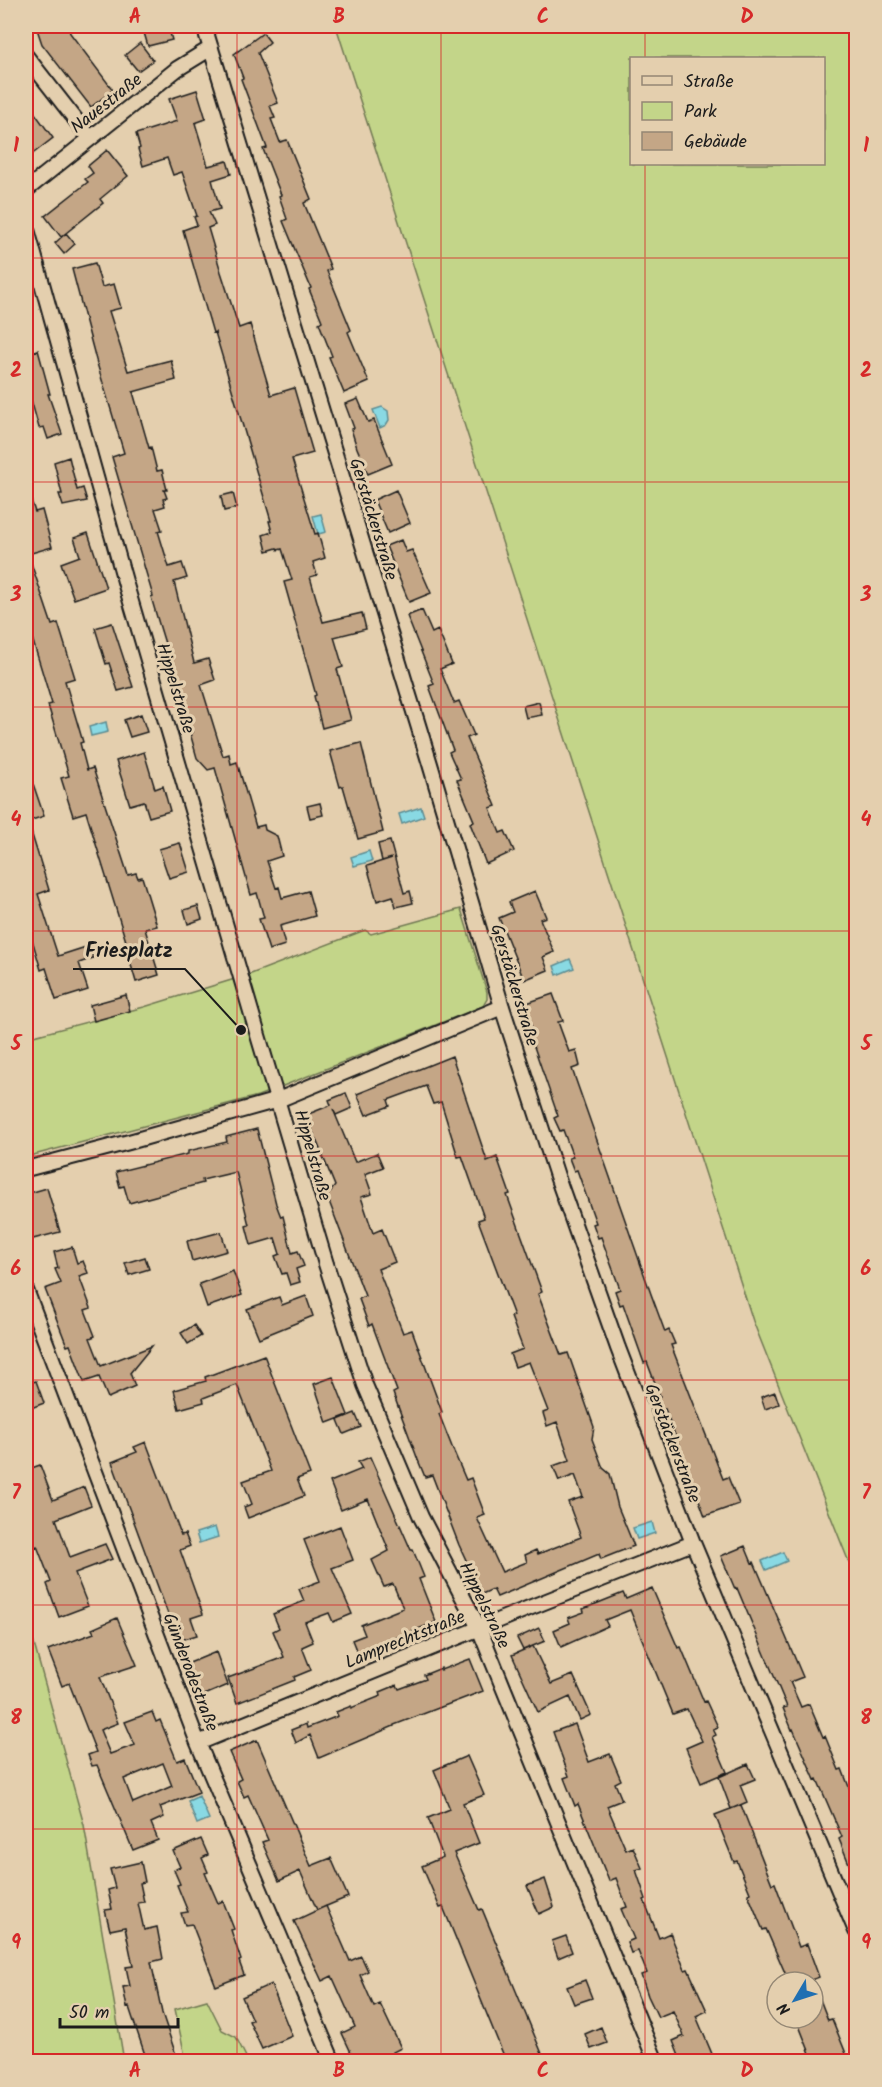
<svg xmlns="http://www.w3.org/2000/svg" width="882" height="2087" font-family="Kalam,sans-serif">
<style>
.green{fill:#c3d589;stroke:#707852;stroke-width:1.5;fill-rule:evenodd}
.water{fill:#89d9e3;stroke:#5d8d93;stroke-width:1.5}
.building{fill:#c4a686;stroke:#1c1c1c;stroke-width:1.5;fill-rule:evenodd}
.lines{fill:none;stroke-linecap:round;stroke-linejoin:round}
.minor-casing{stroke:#1c1c1c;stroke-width:18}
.minor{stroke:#e4cfae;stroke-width:14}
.grid{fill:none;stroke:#d62828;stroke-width:1.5;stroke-opacity:0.55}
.labels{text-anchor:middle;stroke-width:6;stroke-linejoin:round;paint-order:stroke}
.street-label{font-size:18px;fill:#1c1c1c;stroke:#e4cfae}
.leader{fill:none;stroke:#1c1c1c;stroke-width:2}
.callout-dot{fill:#1c1c1c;stroke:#e4cfae;stroke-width:2}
.callout-label{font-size:20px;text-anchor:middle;font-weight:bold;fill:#1c1c1c;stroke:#e4cfae;stroke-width:6;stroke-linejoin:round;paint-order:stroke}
.neatline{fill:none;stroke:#d62828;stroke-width:2}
.grid-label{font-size:20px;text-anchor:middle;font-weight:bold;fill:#d62828}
</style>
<rect width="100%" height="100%" fill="#e4cfae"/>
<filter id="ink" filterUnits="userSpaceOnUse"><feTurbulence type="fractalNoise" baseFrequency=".0167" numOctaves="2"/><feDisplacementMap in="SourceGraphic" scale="12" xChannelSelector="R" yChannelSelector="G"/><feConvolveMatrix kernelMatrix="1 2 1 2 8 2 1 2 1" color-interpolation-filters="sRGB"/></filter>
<g filter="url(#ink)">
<path class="green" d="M 336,26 L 856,26 L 856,1580 L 753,1321 ZM 632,58 L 824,58 L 824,164 L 632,164 Z
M 461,909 L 487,992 L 487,999 L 483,1006 L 258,1096 L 26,1157 L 26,1038 L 144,1007 L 251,974 L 365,930 L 371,934 Z
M 26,1615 L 84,1825 L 124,2061 L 26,2061 Z
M 207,2000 L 222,2030 L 236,2037 L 248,2061 L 186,2061 L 175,2009 Z"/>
<path class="water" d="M 382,407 L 388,411 L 389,420 L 386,425 L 380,428 L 373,410 Z
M 321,514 L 326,532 L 318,534 L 313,516 Z
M 106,722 L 108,732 L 91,736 L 89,727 Z
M 421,807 L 424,816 L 402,824 L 399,814 Z
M 369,851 L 372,861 L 354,866 L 351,857 Z
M 570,959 L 574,968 L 557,975 L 554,966 Z
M 652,1522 L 655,1533 L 637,1539 L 633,1528 Z
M 215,1527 L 218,1537 L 199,1543 L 196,1533 Z
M 783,1552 L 787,1561 L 766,1570 L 762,1561 Z
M 199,1796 L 209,1819 L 197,1824 L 188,1801 Z"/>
<path class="building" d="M 36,26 L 68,26 L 70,33 L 113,90 L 91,107 L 42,44 Z
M 142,26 L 168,26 L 172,40 L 148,46 Z
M 263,33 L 270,42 L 258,53 L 278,103 L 270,106 L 275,118 L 271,119 L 280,142 L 287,140 L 311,199 L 304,203 L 328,261 L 331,269 L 327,271 L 351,330 L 348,332 L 369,382 L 344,393 L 329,357 L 332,356 L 319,323 L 322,321 L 309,289 L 311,288 L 283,221 L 287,219 L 279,196 L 281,195 L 263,149 L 267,148 L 241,79 L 243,78 L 234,54 Z
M 140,43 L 153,60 L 138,71 L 125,55 Z
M 197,90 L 206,119 L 195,123 L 208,166 L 227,161 L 231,174 L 212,180 L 220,209 L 209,212 L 215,225 L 208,228 L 221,272 L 239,328 L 250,324 L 271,395 L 294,388 L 313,453 L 292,459 L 315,534 L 318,533 L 325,558 L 313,562 L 317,575 L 310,577 L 323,622 L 362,613 L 366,629 L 334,637 L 343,667 L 337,669 L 351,720 L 322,728 L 314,696 L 316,695 L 284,582 L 292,580 L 282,549 L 278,550 L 277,548 L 267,551 L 263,535 L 272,532 L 269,521 L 271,521 L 215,332 L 213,333 L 183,230 L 197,225 L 194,217 L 197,216 L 182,172 L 173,175 L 167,158 L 143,166 L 138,149 L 140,148 L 136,134 L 177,121 L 169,99 Z
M 26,101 L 53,138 L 26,159 Z
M 107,150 L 128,176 L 100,199 L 103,203 L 61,237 L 45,216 L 88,182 L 85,179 L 93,173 L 88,166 Z
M 66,233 L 75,244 L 64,254 L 55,243 Z
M 95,263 L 102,287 L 114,284 L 121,308 L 109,311 L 128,371 L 171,360 L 176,380 L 133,392 L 149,448 L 151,447 L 157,471 L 162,470 L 167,490 L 164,490 L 167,498 L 163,499 L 165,506 L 155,509 L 162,530 L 158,531 L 169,567 L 182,563 L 187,578 L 174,582 L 194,663 L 208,659 L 215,680 L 201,685 L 223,756 L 229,754 L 231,764 L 237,762 L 256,827 L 264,825 L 265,830 L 277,836 L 282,856 L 267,861 L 276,888 L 279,887 L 282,898 L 308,891 L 315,916 L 280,926 L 285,945 L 269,950 L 259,919 L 264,918 L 257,893 L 251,895 L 215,768 L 208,770 L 197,758 L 190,733 L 192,732 L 159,624 L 151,597 L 153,596 L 112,457 L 124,453 L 96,360 L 72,269 Z
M 38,350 L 50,394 L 48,394 L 62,434 L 48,439 L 44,427 L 39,428 L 26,382 L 26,374 L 30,373 L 26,354 Z
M 358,399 L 368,422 L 374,420 L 392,464 L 368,474 L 357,448 L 351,429 L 354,428 L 345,404 Z
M 69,457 L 77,490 L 83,488 L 87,501 L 63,506 L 59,494 L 62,494 L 54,462 Z
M 27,488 L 35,512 L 42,510 L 52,547 L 28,554 L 52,625 L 58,623 L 75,678 L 65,681 L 83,742 L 80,743 L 87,770 L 93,768 L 128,875 L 136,873 L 138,878 L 142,877 L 157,926 L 145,929 L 159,975 L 136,982 L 127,951 L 129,951 L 86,812 L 73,816 L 61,778 L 69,776 L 48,705 L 52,704 L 26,618 Z
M 396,490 L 410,523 L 388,533 L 374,500 Z
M 233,493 L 237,508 L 224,511 L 221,496 Z
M 88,533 L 106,588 L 74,599 L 61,563 L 80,556 L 74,538 Z
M 401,540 L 406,552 L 412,550 L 431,593 L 409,602 L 386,546 Z
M 422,610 L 432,633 L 438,630 L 452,664 L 440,669 L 454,703 L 459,701 L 474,735 L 467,738 L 496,806 L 490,808 L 500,833 L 505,831 L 514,851 L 486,864 L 470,823 L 474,821 L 457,780 L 461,779 L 449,752 L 453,750 L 429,686 L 434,684 L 407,616 Z
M 112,623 L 133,687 L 118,691 L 109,663 L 106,664 L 95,628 Z
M 539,702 L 542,715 L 526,718 L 523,706 Z
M 141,714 L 147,732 L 130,737 L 124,720 Z
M 361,743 L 383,832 L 358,839 L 343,786 L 340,787 L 330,751 Z
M 144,752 L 155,789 L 163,786 L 170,811 L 149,817 L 144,801 L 130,805 L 116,761 Z
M 26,769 L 28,769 L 44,816 L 26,822 Z
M 320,803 L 323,815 L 310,818 L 307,806 Z
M 29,825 L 49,890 L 38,894 L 58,956 L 89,946 L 93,958 L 79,963 L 88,990 L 56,1000 L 46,968 L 41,970 L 26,919 L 26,826 Z
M 390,841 L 404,893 L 410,891 L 413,903 L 396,907 L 393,896 L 377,901 L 367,866 L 392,858 L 382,861 L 378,844 Z
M 180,843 L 189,872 L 169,878 L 159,849 Z
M 535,891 L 546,917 L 540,919 L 554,952 L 543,957 L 548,970 L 524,980 L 499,918 L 513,912 L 509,902 Z
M 198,906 L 202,919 L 188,924 L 184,910 Z
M 553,994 L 563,1021 L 558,1022 L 569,1052 L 576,1050 L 580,1066 L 572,1069 L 651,1294 L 665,1332 L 669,1330 L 675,1344 L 671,1345 L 723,1479 L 728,1477 L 739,1504 L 705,1516 L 695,1489 L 692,1490 L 688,1478 L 691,1477 L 665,1409 L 662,1410 L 657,1398 L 660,1396 L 647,1362 L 644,1363 L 623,1304 L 620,1305 L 615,1291 L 620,1289 L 601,1237 L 598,1238 L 593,1224 L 596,1223 L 577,1170 L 574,1171 L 569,1158 L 573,1157 L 563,1130 L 560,1131 L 554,1118 L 558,1116 L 529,1032 L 533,1031 L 524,1004 Z
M 126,995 L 130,1011 L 94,1021 L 90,1005 Z
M 452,1056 L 487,1161 L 497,1157 L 510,1194 L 507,1195 L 542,1292 L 538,1294 L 561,1355 L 568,1353 L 594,1427 L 592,1439 L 603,1468 L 610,1474 L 618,1507 L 634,1546 L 601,1559 L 599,1554 L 497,1597 L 493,1589 L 482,1594 L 459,1545 L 432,1475 L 425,1477 L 418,1460 L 393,1393 L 397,1391 L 391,1375 L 372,1324 L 369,1326 L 359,1299 L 365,1296 L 327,1196 L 335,1186 L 306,1115 L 331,1105 L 329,1100 L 346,1093 L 352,1108 L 336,1115 L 333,1109 L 355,1162 L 377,1153 L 383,1167 L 365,1174 L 372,1194 L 361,1197 L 373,1233 L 382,1229 L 395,1262 L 378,1269 L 403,1333 L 412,1330 L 442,1412 L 439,1414 L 454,1452 L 466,1480 L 471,1478 L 485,1515 L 477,1518 L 502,1572 L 527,1562 L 525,1555 L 536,1550 L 538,1554 L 581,1537 L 568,1502 L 583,1497 L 575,1475 L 559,1481 L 553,1466 L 570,1460 L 557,1422 L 547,1426 L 543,1413 L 548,1411 L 529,1362 L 515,1367 L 510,1354 L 523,1349 L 511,1317 L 514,1316 L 478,1220 L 484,1218 L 462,1156 L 458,1157 L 441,1102 L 433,1104 L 426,1086 L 388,1100 L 390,1106 L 366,1115 L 357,1094 Z
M 257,1129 L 276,1204 L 281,1217 L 283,1216 L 292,1253 L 298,1251 L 304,1266 L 296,1269 L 300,1282 L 290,1285 L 286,1273 L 282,1274 L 275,1256 L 280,1254 L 275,1238 L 251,1245 L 246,1226 L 249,1225 L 236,1172 L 202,1180 L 203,1183 L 129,1203 L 124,1186 L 120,1187 L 116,1172 L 188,1154 L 188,1151 L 227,1142 L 226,1137 Z
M 47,1188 L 60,1232 L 29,1240 L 26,1227 L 26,1194 Z
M 221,1232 L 227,1251 L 192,1261 L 187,1241 Z
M 72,1247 L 77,1263 L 83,1261 L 88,1273 L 79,1276 L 91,1308 L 85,1310 L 95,1336 L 90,1338 L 101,1366 L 152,1346 L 130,1373 L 135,1386 L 108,1398 L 99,1377 L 84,1382 L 70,1345 L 67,1346 L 45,1289 L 61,1283 L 55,1269 L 58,1268 L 54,1252 Z
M 145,1257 L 149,1269 L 129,1275 L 125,1263 Z
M 233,1271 L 242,1295 L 207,1307 L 199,1284 Z
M 306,1296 L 313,1316 L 259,1338 L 247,1309 L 279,1297 L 282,1305 Z
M 194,1325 L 201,1336 L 188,1344 L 181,1333 Z
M 264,1355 L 310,1474 L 297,1479 L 304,1496 L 248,1518 L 244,1507 L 252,1504 L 243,1481 L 271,1471 L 237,1385 L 203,1398 L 204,1402 L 179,1409 L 174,1390 L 206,1381 L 205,1377 Z
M 333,1377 L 348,1415 L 327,1423 L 314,1384 Z
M 36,1381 L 44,1403 L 26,1410 L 26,1384 Z
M 775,1392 L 779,1404 L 765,1409 L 761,1397 Z
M 355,1413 L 361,1427 L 344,1434 L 338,1420 Z
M 146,1442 L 181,1535 L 185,1534 L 190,1546 L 180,1550 L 203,1614 L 191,1618 L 197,1635 L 180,1640 L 175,1624 L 172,1625 L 112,1462 L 137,1452 L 134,1447 Z
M 370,1457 L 411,1550 L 413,1550 L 424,1577 L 419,1579 L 436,1622 L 370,1648 L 371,1652 L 359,1657 L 352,1640 L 365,1635 L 361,1625 L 403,1608 L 393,1584 L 384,1587 L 372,1560 L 389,1551 L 368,1499 L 341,1510 L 330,1482 L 362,1469 L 358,1462 Z
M 40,1465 L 53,1500 L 84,1487 L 91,1505 L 56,1519 L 70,1557 L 105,1544 L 112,1559 L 75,1573 L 88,1606 L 59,1617 L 47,1584 L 51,1582 L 37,1546 L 26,1551 L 26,1470 Z
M 340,1526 L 353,1560 L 332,1568 L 352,1614 L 333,1622 L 329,1613 L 305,1622 L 313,1642 L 302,1647 L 311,1670 L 294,1677 L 295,1680 L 237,1703 L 228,1678 L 284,1657 L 273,1631 L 279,1628 L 273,1614 L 304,1601 L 299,1589 L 320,1581 L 304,1540 Z
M 745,1546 L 752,1563 L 754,1562 L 803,1677 L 790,1682 L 801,1707 L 809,1704 L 823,1737 L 825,1736 L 839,1770 L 842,1769 L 856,1805 L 856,1881 L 839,1839 L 842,1837 L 817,1779 L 815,1780 L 793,1729 L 792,1730 L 783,1708 L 787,1707 L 737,1588 L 735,1589 L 721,1556 Z
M 652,1588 L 678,1648 L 681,1647 L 704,1702 L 706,1701 L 718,1727 L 713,1729 L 716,1735 L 712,1737 L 727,1772 L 701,1783 L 686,1748 L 702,1741 L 687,1709 L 673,1714 L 630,1610 L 605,1620 L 608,1626 L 561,1647 L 554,1630 L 570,1623 L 568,1618 L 584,1612 L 583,1609 L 623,1593 L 626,1599 Z
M 117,1618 L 137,1665 L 100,1677 L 118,1723 L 100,1730 L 110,1754 L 135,1745 L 125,1722 L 152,1712 L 156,1722 L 160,1720 L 177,1761 L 185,1758 L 199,1792 L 160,1807 L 164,1817 L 151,1823 L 158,1840 L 133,1850 L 97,1765 L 92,1766 L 88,1755 L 96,1752 L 69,1683 L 62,1686 L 48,1650 L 94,1633 L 92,1629 ZM 163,1763 L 172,1786 L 133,1803 L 124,1779 Z
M 539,1628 L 545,1641 L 523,1650 L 517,1638 Z
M 533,1646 L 551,1684 L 573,1675 L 591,1715 L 580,1720 L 570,1697 L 538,1712 L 512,1655 Z
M 216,1652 L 228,1685 L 200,1697 L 187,1664 Z
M 470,1659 L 483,1691 L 394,1725 L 394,1726 L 319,1758 L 310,1735 L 296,1743 L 291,1730 L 306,1724 L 307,1728 L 338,1716 L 336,1712 L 351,1706 L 351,1708 L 381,1696 L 380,1692 L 397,1685 L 399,1689 L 426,1679 L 424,1675 L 441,1668 L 441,1670 Z
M 575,1724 L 589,1762 L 610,1754 L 621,1780 L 615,1783 L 622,1800 L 607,1806 L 626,1850 L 633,1847 L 642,1868 L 636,1870 L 646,1899 L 644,1900 L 659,1938 L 670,1933 L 685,1970 L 688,1969 L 707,2011 L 696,2016 L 715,2061 L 681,2061 L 673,2041 L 684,2036 L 673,2011 L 658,2017 L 648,1996 L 641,1975 L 647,1973 L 638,1951 L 631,1953 L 627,1942 L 634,1939 L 621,1909 L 627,1907 L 616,1878 L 609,1881 L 578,1804 L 575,1806 L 564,1778 L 569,1776 L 553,1732 Z
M 257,1740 L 311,1866 L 331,1858 L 348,1897 L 317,1910 L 300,1871 L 279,1881 L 262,1842 L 268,1840 L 248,1795 L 244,1797 L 237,1781 L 241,1779 L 229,1752 Z
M 467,1756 L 484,1795 L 463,1803 L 479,1843 L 454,1853 L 479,1910 L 482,1909 L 545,2061 L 506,2061 L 443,1907 L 440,1908 L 422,1866 L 443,1857 L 428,1818 L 450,1809 L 434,1770 Z
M 748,1764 L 755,1779 L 740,1785 L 747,1802 L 731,1809 L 719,1777 Z
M 741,1805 L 772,1884 L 775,1883 L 799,1947 L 807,1944 L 819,1977 L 806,1982 L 789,1982 L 766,1929 L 763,1930 L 748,1894 L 750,1893 L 737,1861 L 734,1862 L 715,1815 Z
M 201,1839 L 208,1855 L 202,1858 L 208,1872 L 205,1873 L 218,1903 L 223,1901 L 234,1929 L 231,1930 L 241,1960 L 239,1961 L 244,1975 L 216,1986 L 192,1924 L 185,1925 L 181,1913 L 188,1912 L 177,1885 L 180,1884 L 174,1870 L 180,1867 L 173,1851 Z
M 141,1862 L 145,1882 L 140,1883 L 144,1902 L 138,1903 L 144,1930 L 157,1927 L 163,1959 L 151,1962 L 162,2013 L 177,2058 L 165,2061 L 147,2061 L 129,2007 L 127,2008 L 123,1987 L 130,1986 L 126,1967 L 133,1966 L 125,1927 L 110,1930 L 105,1910 L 112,1909 L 108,1890 L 115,1888 L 110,1869 Z
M 545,1879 L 554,1907 L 539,1914 L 527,1886 Z
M 326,1906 L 350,1961 L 361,1956 L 368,1971 L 360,1975 L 374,2007 L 380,2004 L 401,2048 L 393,2052 L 397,2061 L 355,2061 L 342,2033 L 355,2027 L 332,1976 L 322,1981 L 294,1921 Z
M 566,1936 L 572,1952 L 558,1958 L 552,1941 Z
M 585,1980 L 592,1998 L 574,2004 L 567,1987 Z
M 271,1984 L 292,2036 L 262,2049 L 249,2021 L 252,2020 L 242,1997 Z
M 814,1984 L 828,2020 L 832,2019 L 849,2061 L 813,2061 L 796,2018 L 813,2018 Z
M 601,2027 L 607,2043 L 591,2049 L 585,2034 Z"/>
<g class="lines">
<g class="minor-casing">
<path id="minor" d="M 204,26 L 430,764 L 502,1007 L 558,1179 L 618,1348 L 693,1543 L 856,1931
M 26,56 L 90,138
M 26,190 L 177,69 L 211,48
M 26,226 L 126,585 L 257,1032 L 326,1264 L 365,1385 L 421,1517 L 479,1628 L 656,2062
M 26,1169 L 129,1142 L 278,1100 L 502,1007
M 26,1290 L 198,1743 L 333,2062
M 198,1743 L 529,1608 L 693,1543"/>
</g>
<use href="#minor" class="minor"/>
</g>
</g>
<path class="grid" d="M 237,26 L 237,2062M 441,26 L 441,2062M 645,26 L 645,58M 645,164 L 645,2062M 26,258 L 856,258M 26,482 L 856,482M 26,707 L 856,707M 26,931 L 856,931M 26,1156 L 856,1156M 26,1380 L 856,1380M 26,1605 L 856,1605M 26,1829 L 856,1829"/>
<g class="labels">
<g class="street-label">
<text transform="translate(106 103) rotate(-38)" y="6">Nauestraße</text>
<text transform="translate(374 519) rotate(73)" y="6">Gerstäckerstraße</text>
<text transform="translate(176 688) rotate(73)" y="6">Hippelstraße</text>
<text transform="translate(515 985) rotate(73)" y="6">Gerstäckerstraße</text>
<text transform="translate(313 1155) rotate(74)" y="6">Hippelstraße</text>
<text transform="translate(673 1443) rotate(69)" y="6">Gerstäckerstraße</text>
<text transform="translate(485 1605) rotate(64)" y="6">Hippelstraße</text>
<text transform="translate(405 1639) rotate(-22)" y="6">Lamprechtstraße</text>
<text transform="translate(191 1672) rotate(69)" y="6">Günderodestraße</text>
</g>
</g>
<path class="leader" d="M241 1030L185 969H73"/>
<circle class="callout-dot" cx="241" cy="1030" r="6"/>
<g class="callout-label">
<text x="129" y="957">Friesplatz</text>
</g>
<rect width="882" height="2087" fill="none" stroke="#e4cfae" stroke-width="66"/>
<rect x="630" y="57" width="195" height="108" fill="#e4cfae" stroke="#948774" stroke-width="1.5"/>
<rect x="642" y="76" width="30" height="9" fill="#e4cfae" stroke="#948774" stroke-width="1.5"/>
<text x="684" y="87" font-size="18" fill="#1c1c1c">Straße</text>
<rect x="642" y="102" width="30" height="18" fill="#c3d589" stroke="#948774" stroke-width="1.5"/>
<text x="684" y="117" font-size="18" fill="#1c1c1c">Park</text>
<rect x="642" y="132" width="30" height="18" fill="#c4a686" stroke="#948774" stroke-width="1.5"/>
<text x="684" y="147" font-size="18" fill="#1c1c1c">Gebäude</text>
<g transform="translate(795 2000) rotate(231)"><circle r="28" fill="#e4cfae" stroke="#948774" stroke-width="1.5"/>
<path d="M0-4.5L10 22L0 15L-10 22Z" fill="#1f6fb2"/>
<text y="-9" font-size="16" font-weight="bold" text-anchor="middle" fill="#1c1c1c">N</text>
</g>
<path d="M60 2018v9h118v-9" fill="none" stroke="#1c1c1c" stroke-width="3"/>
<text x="69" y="2018" font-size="18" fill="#1c1c1c" stroke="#e4cfae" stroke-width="4.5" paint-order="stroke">50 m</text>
<rect x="33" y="33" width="816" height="2021" class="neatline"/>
<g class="grid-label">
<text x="135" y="23">A</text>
<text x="339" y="23">B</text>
<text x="543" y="23">C</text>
<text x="747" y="23">D</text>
<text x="16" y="152">1</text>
<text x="866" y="152">1</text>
<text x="16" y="377">2</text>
<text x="866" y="377">2</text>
<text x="16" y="601">3</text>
<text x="866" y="601">3</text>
<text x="16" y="826">4</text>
<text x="866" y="826">4</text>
<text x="16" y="1050">5</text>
<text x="866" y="1050">5</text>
<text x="16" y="1275">6</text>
<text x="866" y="1275">6</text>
<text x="16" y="1499">7</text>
<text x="866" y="1499">7</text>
<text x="16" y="1724">8</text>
<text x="866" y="1724">8</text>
<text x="16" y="1949">9</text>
<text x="866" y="1949">9</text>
<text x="135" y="2077">A</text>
<text x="339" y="2077">B</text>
<text x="543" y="2077">C</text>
<text x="747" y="2077">D</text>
</g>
</svg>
